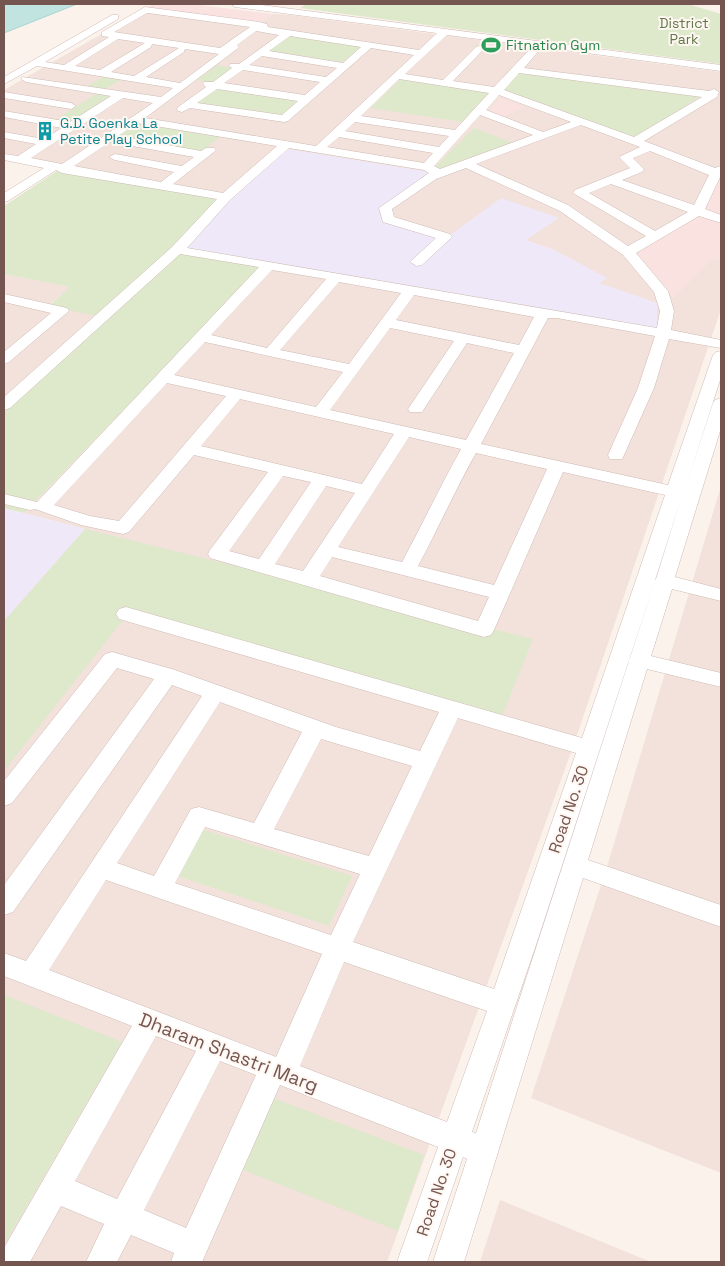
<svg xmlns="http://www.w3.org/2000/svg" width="725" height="1266" font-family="'Space Grotesk',sans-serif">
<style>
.residential{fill:#f2e2db}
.commercial{fill:#fae2e1}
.education{fill:#eee8f8}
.green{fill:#dee8cb}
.water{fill:#c1e4e0;stroke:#a9d5d1}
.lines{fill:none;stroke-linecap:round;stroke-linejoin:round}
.minor-casing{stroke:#cfbab4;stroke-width:1}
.minor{fill:#fff;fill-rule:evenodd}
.labels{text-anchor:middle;stroke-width:4;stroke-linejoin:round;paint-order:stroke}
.far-park-label{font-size:14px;fill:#637949;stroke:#fef7f2}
.far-leisure-label{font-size:14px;fill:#27864d;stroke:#fef7f2;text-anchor:start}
.far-culture-label{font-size:14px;fill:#0d838f;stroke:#fef7f2;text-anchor:start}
.street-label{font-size:16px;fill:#755550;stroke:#fef7f2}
.near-street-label{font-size:19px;fill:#755550;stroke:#fef7f2}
</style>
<rect width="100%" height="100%" fill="#fbf2ec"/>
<path class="residential" d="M 147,8 L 260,23 L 273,14 L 291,15 L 721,72 L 721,168 L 718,169 L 713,258 L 721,260 L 721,309 L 575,741 L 387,1262 L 4,1262 L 4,621 L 85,529 L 24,513 L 267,262 L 598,283 L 606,278 L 554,250 L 525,240 L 558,217 L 446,238 L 380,215 L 402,192 L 429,172 L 226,201 L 4,156 L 4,90 Z
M 4,274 L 71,287 L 49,305 L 102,317 L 4,407 Z
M 721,486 L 721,1173 L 531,1098 L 606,870 Z
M 500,1200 L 651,1262 L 480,1262 Z"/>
<path class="commercial" d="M 153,4 L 192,4 L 273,14 L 260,23 L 147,8 Z
M 500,97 L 524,107 L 503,117 L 490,110 Z
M 721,168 L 721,260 L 713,258 L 673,298 L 635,254 L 697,209 L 718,169 Z"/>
<path class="education" d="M 288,149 L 430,172 L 402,192 L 381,215 L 446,238 L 501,198 L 559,218 L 526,240 L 554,250 L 607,278 L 599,283 L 657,303 L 657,331 L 177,246 Z
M 4,508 L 85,529 L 4,621 Z"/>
<path class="green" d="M 306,4 L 688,4 L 721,14 L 721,64 L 300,8 Z
M 288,36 L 362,46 L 343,62 L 267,51 Z
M 217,65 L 233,68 L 213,83 L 197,80 Z
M 519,72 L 703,95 L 634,138 L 502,91 Z
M 105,76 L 123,79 L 103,90 L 84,88 Z
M 401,79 L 490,92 L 463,122 L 370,108 Z
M 218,87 L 299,100 L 280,116 L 196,103 Z
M 97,93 L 113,95 L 72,123 L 55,120 Z
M 138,123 L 220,137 L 202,151 L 118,137 Z
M 474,128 L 513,143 L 430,172 Z
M 63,167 L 226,201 L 177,246 L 267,262 L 24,513 L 4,508 L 4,407 L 101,317 L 49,306 L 70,287 L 4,274 L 4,206 Z
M 85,529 L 533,639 L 500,721 L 123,620 L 4,771 L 4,621 Z
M 201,829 L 352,876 L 329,926 L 174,875 Z
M 4,995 L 122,1042 L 4,1245 Z
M 273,1098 L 424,1155 L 398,1231 L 241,1169 Z"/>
<path class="water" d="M 4,4 L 77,4 L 4,33 Z"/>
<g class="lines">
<g class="minor-casing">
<path id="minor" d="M 231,4 L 254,4 L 721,65 L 721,71 L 542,47 L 524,68 L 709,91 L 714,89 L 719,92 L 717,97 L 644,141 L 715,168 L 721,166 L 721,175 L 705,209 L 721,215 L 721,223 L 699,216 L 636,253 L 668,291 L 674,311 L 671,330 L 721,340 L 721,348 L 669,339 L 654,388 L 624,455 L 622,459 L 610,459 L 608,455 L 638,388 L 655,336 L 557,318 L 548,318 L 481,444 L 668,485 L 713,355 L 716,352 L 721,351 L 721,377 L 685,489 L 713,403 L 715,400 L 721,398 L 721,428 L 675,577 L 721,589 L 721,601 L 672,589 L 651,656 L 721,673 L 721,687 L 647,669 L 588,860 L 721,905 L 721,927 L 583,878 L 464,1262 L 433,1262 L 467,1159 L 463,1157 L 427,1262 L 397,1262 L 438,1147 L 280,1085 L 202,1262 L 171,1262 L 174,1253 L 131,1235 L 117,1262 L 86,1262 L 104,1224 L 61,1206 L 30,1262 L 4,1262 L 4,1248 L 132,1026 L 4,976 L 4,953 L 26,961 L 202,696 L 172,685 L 13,912 L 4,915 L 4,885 L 154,679 L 117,668 L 12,803 L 4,806 L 4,781 L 105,654 L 112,652 L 175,670 L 336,727 L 420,751 L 439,712 L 119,619 L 116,614 L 119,609 L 126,607 L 582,738 L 665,495 L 563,472 L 494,630 L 491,635 L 484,637 L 210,558 L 208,554 L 210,550 L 268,472 L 194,455 L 129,532 L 123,534 L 81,525 L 35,509 L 30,510 L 4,504 L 4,494 L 37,502 L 259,267 L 180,254 L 10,408 L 4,410 L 4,397 L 172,247 L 217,199 L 62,173 L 56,170 L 8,201 L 4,202 L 4,193 L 44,168 L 4,160 L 4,154 L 18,156 L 36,144 L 4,138 L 4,132 L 44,139 L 62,128 L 4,117 L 4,111 L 70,122 L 111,96 L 26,82 L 21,79 L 22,77 L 161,97 L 173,88 L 37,66 L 4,84 L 4,77 L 112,15 L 118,15 L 118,19 L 45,62 L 64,65 L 109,37 L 102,36 L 102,32 L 145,7 L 259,22 L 267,24 L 268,27 L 419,50 L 437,33 L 235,7 ZM 147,13 L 148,13 L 250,27 L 220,48 L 114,32 ZM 256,31 L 279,35 L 239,64 L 230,64 L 229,66 L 232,68 L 213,82 L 204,82 L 203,84 L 206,87 L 178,107 L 177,109 L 178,111 L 182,112 L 190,108 L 284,122 L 288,121 L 371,48 L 414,55 L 316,146 L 145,118 L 237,49 L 239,47 L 237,45 ZM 447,35 L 533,46 L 494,87 L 453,81 L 482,51 L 484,49 L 479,46 L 476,47 L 443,80 L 405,74 ZM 290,36 L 361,47 L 343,63 L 269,51 ZM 118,39 L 145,43 L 100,70 L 75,66 ZM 152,44 L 179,48 L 134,76 L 111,72 L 151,47 ZM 185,49 L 219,54 L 180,83 L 146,77 L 184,52 ZM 262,56 L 337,68 L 326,77 L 249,65 ZM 243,70 L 320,82 L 305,95 L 224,83 ZM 519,73 L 702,97 L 634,137 L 504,90 ZM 399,79 L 489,93 L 455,130 L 361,116 ZM 217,89 L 298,101 L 282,115 L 197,103 ZM 499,95 L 571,122 L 543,132 L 486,110 ZM 123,98 L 153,103 L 62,164 L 31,158 ZM 480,115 L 533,135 L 440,169 L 434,166 ZM 355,122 L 449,136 L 439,147 L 345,131 ZM 137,123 L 277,146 L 223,193 L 173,184 L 214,152 L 216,150 L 214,148 L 206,148 L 201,151 L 118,136 ZM 581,125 L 640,147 L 619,157 L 630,168 L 575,190 L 573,193 L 646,236 L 628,246 L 568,205 L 476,164 ZM 339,137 L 433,153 L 424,163 L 327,147 ZM 110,142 L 194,157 L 182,166 L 115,154 L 109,157 L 115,160 L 174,172 L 161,182 L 74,166 ZM 289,148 L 424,170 L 429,173 L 379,208 L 383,222 L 436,238 L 410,262 L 417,266 L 422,265 L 452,237 L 450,234 L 394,217 L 392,209 L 436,179 L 466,168 L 560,211 L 623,255 L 654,292 L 660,311 L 657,328 L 187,248 L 230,200 ZM 650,151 L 709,175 L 694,205 L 622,180 L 642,172 L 644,169 L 633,158 ZM 611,184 L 688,212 L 655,231 L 589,193 ZM 272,270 L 326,279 L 267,348 L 211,335 ZM 339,282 L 401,293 L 349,364 L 280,350 ZM 414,295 L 534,317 L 519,345 L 396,320 ZM 390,328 L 454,341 L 408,409 L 410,412 L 422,412 L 467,343 L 514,353 L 466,440 L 330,410 ZM 205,342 L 343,372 L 316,407 L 174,375 ZM 167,383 L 226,396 L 119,521 L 90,516 L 54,505 ZM 240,399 L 394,434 L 362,484 L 201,446 ZM 409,437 L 461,449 C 440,487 422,525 402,562 L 338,547 ZM 476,453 L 547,469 L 494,585 L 418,566 C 438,529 455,490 476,453 ZM 283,476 L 311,482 L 259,559 L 229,551 ZM 326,486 L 355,493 L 303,571 L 275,564 ZM 681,499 L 656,579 L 655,580 ZM 332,557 L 489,597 L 478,621 L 320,576 ZM 655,581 L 630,658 L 629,660 ZM 629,660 L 629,661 L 476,1133 L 472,1132 L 537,942 ZM 220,702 L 302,732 L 254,823 L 199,807 L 191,809 L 154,876 L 117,863 ZM 458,718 L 576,753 L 494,989 L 353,942 ZM 321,739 L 412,766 L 369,856 L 274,829 ZM 205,827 L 360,874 L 331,935 L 175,883 ZM 106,880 L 322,954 L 276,1057 L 49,970 ZM 344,962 L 487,1011 L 447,1122 L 300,1066 ZM 156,1036 L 196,1051 L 117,1199 L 75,1181 ZM 220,1061 L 256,1075 L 186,1228 L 144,1210 Z
M 4,92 L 71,103 L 76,106 L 71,109 L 4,98 Z
M 4,294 L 67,308 L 69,311 L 9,362 L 4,364 L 4,352 L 51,313 L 4,302 Z"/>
</g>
<use href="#minor" class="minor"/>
</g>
<defs>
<g id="stadium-bare" transform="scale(1.5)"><path d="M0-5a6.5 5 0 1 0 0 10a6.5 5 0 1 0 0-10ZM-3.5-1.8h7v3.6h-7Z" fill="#2e9e5b" stroke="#fef7f2" stroke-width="2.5" paint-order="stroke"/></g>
<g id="building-bare" transform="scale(1.5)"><path d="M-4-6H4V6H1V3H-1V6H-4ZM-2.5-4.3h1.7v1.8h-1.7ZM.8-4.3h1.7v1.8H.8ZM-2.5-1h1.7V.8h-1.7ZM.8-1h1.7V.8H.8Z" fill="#0f9aa8" stroke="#fef7f2" stroke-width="2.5" paint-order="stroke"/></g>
</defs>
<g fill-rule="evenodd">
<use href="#stadium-bare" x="491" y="45"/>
<use href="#building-bare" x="45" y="131"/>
</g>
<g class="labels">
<g class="far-park-label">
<text x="684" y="28">District<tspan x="684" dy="16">Park</tspan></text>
</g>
<g class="far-leisure-label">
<text x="506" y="50">Fitnation Gym</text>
</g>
<g class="far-culture-label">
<text x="60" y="128">G.D. Goenka La<tspan x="60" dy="16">Petite Play School</tspan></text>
</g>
<g class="street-label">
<text transform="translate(568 809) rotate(-71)" y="6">Road No. 30</text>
<text transform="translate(436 1192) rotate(-71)" y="6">Road No. 30</text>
</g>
<g class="near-street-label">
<text transform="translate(229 1052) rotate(21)" y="7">Dharam Shastri Marg</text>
</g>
</g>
<rect width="725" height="1266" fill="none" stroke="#755550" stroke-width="10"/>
</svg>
